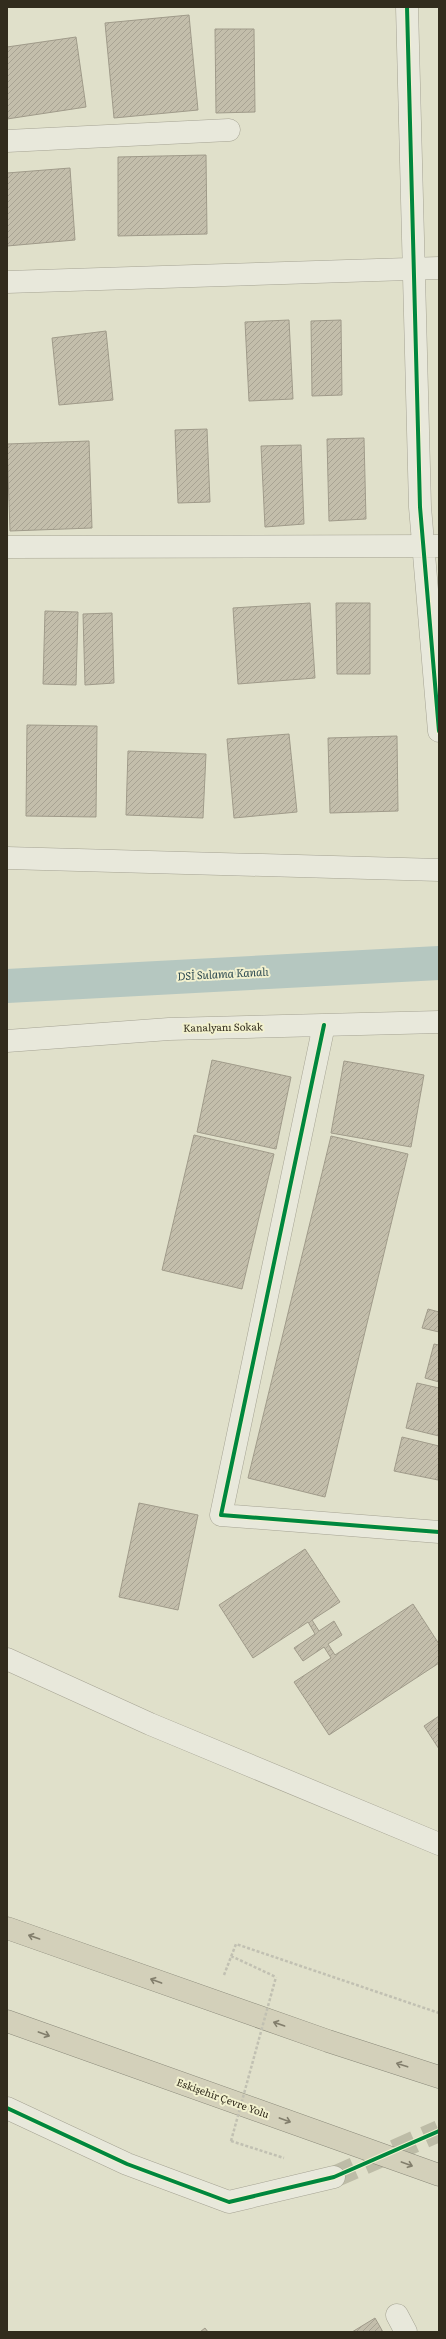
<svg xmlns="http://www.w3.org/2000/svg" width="446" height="2339" font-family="Literata,serif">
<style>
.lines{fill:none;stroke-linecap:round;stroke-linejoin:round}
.canal{stroke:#b5c7c0;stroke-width:34}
.building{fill:url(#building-hatch);stroke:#a09b8a}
.minor-tunnel{stroke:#bdbca7;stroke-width:22;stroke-dasharray:22 11;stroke-linecap:butt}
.minor-casing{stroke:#a5a393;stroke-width:23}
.highway-casing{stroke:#8a897a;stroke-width:23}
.path{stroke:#c1c0b2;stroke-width:2.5;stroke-dasharray:3 2;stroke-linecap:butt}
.minor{stroke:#e8e8db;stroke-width:22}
.highway{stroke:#d3d0ba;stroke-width:22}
.path-bridge{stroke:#c1c0b2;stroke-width:2.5;stroke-dasharray:3 2;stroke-linecap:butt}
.cycleway-casing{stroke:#f2f1cf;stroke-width:6}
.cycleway{stroke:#00873e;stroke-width:4}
.oneway{stroke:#827e6c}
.labels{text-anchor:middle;stroke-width:4;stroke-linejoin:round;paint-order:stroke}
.street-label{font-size:10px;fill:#322c1d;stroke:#f2f1cf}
.water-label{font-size:11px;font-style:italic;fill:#2d4a51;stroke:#f2f1cf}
</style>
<defs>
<pattern id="building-hatch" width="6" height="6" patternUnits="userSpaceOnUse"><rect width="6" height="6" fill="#c3beab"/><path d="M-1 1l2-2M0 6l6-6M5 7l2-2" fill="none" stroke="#a8a393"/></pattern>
</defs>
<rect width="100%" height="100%" fill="#e0e0ca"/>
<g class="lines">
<path class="canal" d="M 7,986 L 439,963"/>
</g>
<path class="building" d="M 189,15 L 198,110 L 114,118 L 105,23 Z
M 215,29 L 254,29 L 255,112 L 216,113 Z
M 76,37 L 86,107 L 7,119 L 7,47 Z
M 206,155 L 207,234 L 118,236 L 118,157 Z
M 70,168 L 75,240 L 7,246 L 7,173 Z
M 289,320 L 293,399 L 249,401 L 245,322 Z
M 341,320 L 342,395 L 312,396 L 311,321 Z
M 106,331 L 113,400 L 59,405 L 52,338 Z
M 207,429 L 210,502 L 178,503 L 175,430 Z
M 364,438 L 366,519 L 329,521 L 327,439 Z
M 89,441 L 92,528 L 10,531 L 7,444 Z
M 301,445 L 304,524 L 265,527 L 261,446 Z
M 310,603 L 315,678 L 238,684 L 233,608 Z
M 336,603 L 370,603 L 370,674 L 337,674 Z
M 45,611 L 78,612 L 76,685 L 43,684 Z
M 112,613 L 114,683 L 85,685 L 83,614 Z
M 27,725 L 97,726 L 96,817 L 26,816 Z
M 289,734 L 297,812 L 234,818 L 227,739 Z
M 397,736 L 398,811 L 330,813 L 328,738 Z
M 128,751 L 206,754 L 203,818 L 126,815 Z
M 212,1060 L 291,1077 L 276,1149 L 197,1132 Z
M 344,1061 L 424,1075 L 411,1147 L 331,1133 Z
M 194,1135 L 274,1154 L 242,1289 L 162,1270 Z
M 331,1136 L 408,1154 L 325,1497 L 248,1478 Z
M 428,1309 L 439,1312 L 439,1332 L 422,1328 Z
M 434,1344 L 439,1345 L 439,1382 L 425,1378 Z
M 417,1383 L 439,1388 L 439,1436 L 406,1428 Z
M 402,1437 L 439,1446 L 438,1480 L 394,1471 Z
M 139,1503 L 198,1515 L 178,1610 L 119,1597 Z
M 305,1549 L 340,1602 L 312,1620 L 319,1631 L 334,1621 L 342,1635 L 328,1644 L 335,1655 L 413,1604 L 439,1644 L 439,1663 L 329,1735 L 294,1682 L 331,1658 L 324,1647 L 303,1661 L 294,1648 L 315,1634 L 308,1622 L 253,1658 L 219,1605 Z
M 439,1716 L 439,1749 L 424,1726 Z
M 375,2318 L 383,2332 L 352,2332 Z
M 205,2328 L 208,2332 L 200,2332 Z"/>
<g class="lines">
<path class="minor-tunnel" d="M 334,2177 L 439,2131"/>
<g class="minor-casing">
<path id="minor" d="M 407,7 L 420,507 L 439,731
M 7,141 L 229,130
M 7,282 L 439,268
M 7,547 L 439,546
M 7,858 L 439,870
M 324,1025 L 221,1515 L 439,1532
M 7,1041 L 169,1029 L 439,1022
M 7,1659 L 150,1724 L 439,1844
M 7,2108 L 127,2164 L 229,2202 L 334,2177
M 397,2315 L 406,2332"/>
</g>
<g class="highway-casing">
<path id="highway" d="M 7,1928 L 328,2041 L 439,2077
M 7,2021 L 439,2175"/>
</g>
<path class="path" d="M 231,1956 L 276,1977
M 224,1975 L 236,1944 L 439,2013
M 231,2141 L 284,2158"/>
<use href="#minor" class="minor"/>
<use href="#highway" class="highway"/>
<path class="path-bridge" d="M 231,2141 L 276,1977"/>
<g class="cycleway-casing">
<path id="cycleway" d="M 407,7 L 420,507 L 439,731
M 324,1025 L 221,1515 L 439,1532
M 7,2108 L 127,2164 L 229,2202 L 334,2177 L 439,2131"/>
</g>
<use href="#cycleway" class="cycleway"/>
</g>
<defs><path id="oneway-shaft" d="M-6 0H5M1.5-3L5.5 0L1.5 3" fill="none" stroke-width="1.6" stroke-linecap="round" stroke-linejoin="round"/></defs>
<g class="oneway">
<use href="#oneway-shaft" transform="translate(34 1937) rotate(-161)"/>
<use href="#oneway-shaft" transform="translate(156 1981) rotate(-160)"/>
<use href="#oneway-shaft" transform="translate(279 2024) rotate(-161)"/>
<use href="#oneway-shaft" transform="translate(44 2034) rotate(20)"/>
<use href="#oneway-shaft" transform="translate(402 2065) rotate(-162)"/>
<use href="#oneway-shaft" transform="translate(285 2120) rotate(20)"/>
<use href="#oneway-shaft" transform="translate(407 2164) rotate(20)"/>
</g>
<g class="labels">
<g class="street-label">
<text transform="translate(223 1027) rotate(-1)" y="4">Kanalyanı Sokak</text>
<text transform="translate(223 2098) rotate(20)" y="4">Eskişehir Çevre Yolu</text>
</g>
<g class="water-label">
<text transform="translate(223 974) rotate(-3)" y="4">DSİ Sulama Kanalı</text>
</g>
</g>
<rect width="446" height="2339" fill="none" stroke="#322c1d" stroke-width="16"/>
</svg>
